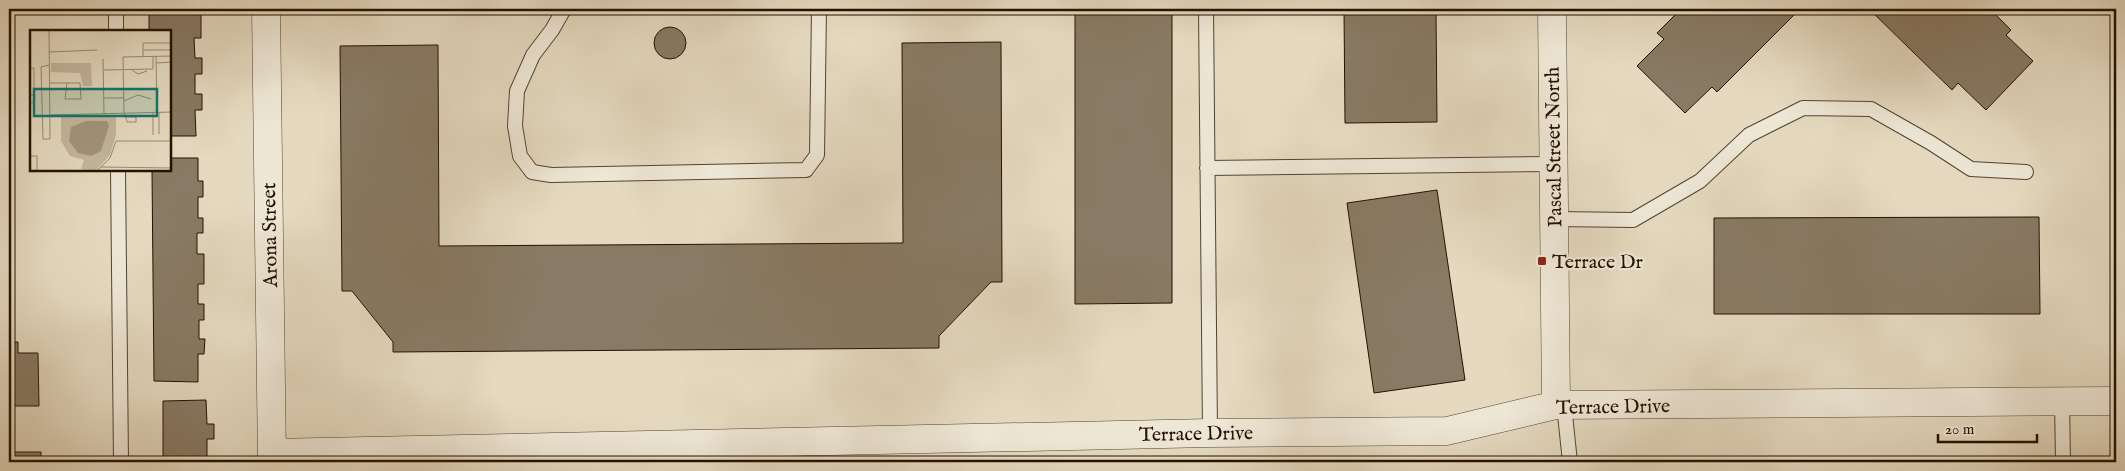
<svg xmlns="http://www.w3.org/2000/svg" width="2125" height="471" font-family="'IM FELL English',serif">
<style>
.green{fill:url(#green-dots);stroke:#746450}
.building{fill:#887a64;stroke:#241100}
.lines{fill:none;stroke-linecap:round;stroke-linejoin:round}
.service-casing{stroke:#544330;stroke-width:16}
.minor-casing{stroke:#544330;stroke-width:29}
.service{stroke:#eee7d6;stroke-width:14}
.minor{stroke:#eee7d6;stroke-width:28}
.poi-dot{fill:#8f2418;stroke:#eee7d6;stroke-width:2}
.labels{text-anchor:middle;stroke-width:4.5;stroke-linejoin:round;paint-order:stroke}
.street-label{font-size:20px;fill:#241100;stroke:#eee7d6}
.poi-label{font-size:20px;fill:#241100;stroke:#eee7d6;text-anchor:start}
.inset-road{fill:none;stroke:#988a73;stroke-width:1}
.view{fill:#0f766e;fill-opacity:0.15;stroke:#0f766e;stroke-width:2.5}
.inset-edge{fill:none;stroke:#241100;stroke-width:2.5}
</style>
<defs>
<pattern id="green-dots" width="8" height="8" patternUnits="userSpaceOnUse" patternTransform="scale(1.25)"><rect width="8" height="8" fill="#c4b89f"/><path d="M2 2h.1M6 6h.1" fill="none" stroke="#a89d87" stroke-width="1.8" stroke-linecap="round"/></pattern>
</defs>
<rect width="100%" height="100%" fill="#e5dac0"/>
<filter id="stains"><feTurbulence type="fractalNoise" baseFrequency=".004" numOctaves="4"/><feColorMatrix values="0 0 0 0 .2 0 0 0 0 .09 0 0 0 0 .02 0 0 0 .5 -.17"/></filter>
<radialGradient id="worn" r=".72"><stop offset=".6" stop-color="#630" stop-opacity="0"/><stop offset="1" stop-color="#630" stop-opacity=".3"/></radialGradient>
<path class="green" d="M 1417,457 L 1417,462 L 539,462 L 654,460 Z"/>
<path class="building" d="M 149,9 L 201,9 L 201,38 L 194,38 L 195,58 L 202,58 L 202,74 L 195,74 L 195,94 L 202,94 L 202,110 L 195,110 L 196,136 L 170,136 L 170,31 L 149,31 Z
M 1075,9 L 1172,9 L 1172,303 L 1075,304 Z
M 1344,9 L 1436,9 L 1437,122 L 1345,123 Z
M 1681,9 L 1800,9 L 1717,92 L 1712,87 L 1685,113 L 1637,66 L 1664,39 L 1657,33 Z
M 1869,9 L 1990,9 L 2011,30 L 2006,35 L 2033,61 L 1986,110 L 1958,83 L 1952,90 Z
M654 43a16 16 0 1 1 32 0a16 16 0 1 1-32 0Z
M 1001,42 L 1002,282 L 991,282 L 939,336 L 939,348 L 393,352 L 393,342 L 352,291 L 342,291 L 340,46 L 438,45 L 439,246 L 903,243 L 902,43 Z
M 170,158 L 198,158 L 198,181 L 203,181 L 203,197 L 198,197 L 198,218 L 203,218 L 203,233 L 197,233 L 197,254 L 204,254 L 204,284 L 198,284 L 198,304 L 204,304 L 204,320 L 199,320 L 199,339 L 205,339 L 204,354 L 198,354 L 198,382 L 154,381 L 152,170 L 170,170 Z
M 1437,190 L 1465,380 L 1374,393 L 1347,203 Z
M 2039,217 L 2040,314 L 1714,314 L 1714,218 Z
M 9,342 L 18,342 L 18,353 L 38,353 L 39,406 L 9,406 Z
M 206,400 L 207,424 L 214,424 L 214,439 L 207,439 L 207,460 L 214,460 L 214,462 L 163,462 L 163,401 Z
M 9,452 L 41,452 L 41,462 L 9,462 Z"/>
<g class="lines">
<g class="service-casing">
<path id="service" d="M 116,9 L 116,31
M 564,9 L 552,30 L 533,55 L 517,91 L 515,126 L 520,156 L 532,172 L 551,175 L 806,170 L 817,155 L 819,9
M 1206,9 L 1210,433
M 1207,168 L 1554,164
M 118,170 L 121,462
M 1554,219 L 1633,220 L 1700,181 L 1749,135 L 1803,108 L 1871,109 L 1931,143 L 1971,169 L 2026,172
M 2062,401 L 2063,462
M 1564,405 L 1570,462"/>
</g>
<g class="minor-casing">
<path id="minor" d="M 266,9 L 272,462
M 1552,9 L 1556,405
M 272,453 L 1210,433 L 1447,431 L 1556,405 L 2116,401"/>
</g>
<use href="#service" class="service"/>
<use href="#minor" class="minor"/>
</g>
<rect class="poi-dot" x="1537" y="256" width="10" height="10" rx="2.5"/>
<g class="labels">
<g class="street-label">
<text transform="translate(1553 147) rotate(-91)" y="7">Pascal Street North</text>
<text transform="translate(269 235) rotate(-91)" y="7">Arona Street</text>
<text transform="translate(1613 406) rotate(-1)" y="7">Terrace Drive</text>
<text transform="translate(1196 433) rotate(-1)" y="7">Terrace Drive</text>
</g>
<g class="poi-label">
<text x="1552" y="268">Terrace Dr</text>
</g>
</g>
<g transform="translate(30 30)">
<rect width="141" height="141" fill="#e5dac0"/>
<path d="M 21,33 L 61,33 L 62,56 L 53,56 L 50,43 L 21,42 ZM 86,85 L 86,105 L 80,125 L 66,141 L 51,139 L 54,130 L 40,126 L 31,111 L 31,86 Z" fill="#c4b89f"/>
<path d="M 56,91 L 77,91 L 79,96 L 71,121 L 61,126 L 48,123 L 39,111 L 41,97 Z" fill="#a3967f"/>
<path class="inset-road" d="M 19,0 L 20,109 L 13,109 L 11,37 L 19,35M 113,20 L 142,20M 19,22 L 67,20M 126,26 L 127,82M 113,27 L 113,13 L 142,13M 73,29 L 74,84M 126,33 L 142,32M 0,38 L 4,38 L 4,65M 74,40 L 123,39 L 123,27M 102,40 L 108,44 L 117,41M 20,53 L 50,53 L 51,69 L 35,69 L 37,53M 0,65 L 4,65 L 4,72 L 0,73M 74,68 L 94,68M 94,71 L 108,65 L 121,69M 94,82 L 93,27 L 142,26M 94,82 L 97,92 L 106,92 L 106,87 L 97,87M 123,82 L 123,105M 129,82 L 129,104M 20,85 L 142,82M 0,126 L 7,126 L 7,141M 71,137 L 142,138M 67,141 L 80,128 L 86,111 L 142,111"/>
<path class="view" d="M 4,59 L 127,59 L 127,86 L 4,86 Z"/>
<rect width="141" height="141" class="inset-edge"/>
</g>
<rect width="2125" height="471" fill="none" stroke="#e5dac0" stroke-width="30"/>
<rect x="10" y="10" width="2105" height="451" fill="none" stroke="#241100" stroke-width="2.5"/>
<rect x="15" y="15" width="2095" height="441" fill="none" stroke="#241100"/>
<path d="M1938 434v8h99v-8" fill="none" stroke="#241100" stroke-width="2.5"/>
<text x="1945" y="434" font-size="15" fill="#241100" stroke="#eee7d6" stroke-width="4" paint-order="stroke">20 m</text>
<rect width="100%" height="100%" filter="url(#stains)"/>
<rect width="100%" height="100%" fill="url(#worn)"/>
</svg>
